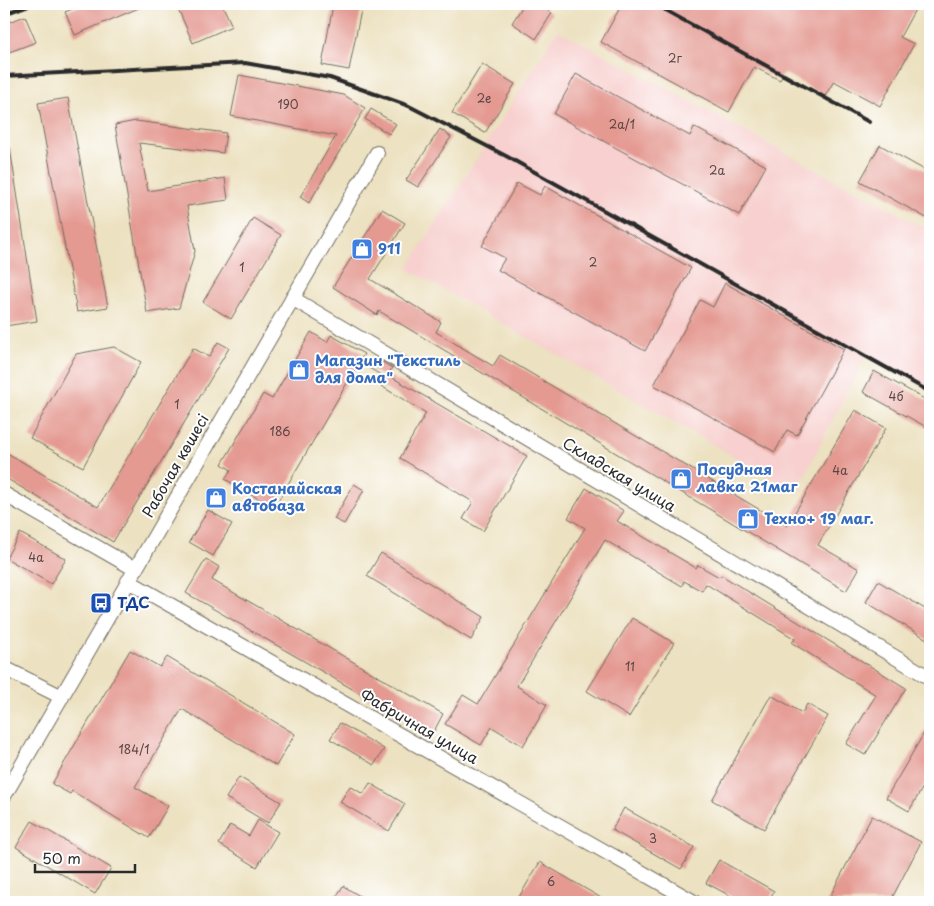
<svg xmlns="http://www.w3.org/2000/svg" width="934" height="906" font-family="'Playpen Sans',sans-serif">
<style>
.built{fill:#f7d0cf}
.building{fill:#e49991}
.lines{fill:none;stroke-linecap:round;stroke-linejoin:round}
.street-casing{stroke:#6f6b5f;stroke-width:16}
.street{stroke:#fff;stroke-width:14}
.rail{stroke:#2b2b2b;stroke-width:4}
.labels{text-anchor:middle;stroke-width:4;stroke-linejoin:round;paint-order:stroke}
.number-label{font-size:12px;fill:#594644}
.shop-label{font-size:15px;font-weight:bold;fill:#366cbe;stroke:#fff;text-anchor:start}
.street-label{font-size:15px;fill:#2b2b2b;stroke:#fff}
.transit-label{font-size:15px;font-weight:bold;fill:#164399;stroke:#fff;text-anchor:start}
</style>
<rect width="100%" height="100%" fill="#fff"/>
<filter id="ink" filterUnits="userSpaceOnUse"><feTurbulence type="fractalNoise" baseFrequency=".02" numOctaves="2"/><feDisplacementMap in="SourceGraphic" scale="10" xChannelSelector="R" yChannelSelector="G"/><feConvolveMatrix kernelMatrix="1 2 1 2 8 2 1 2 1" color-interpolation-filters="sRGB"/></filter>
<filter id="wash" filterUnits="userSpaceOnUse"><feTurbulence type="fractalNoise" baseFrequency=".0096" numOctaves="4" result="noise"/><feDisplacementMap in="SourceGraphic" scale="20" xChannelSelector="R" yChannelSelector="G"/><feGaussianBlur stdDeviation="1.12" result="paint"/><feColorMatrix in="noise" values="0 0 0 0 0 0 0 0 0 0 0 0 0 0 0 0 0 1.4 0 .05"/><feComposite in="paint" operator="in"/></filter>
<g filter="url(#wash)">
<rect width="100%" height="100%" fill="#ece1c0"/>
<path class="built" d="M 558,30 L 930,231 L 930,390 L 866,354 L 796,492 L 407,269 Z"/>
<g id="blocks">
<path class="building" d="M 84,4 L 148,4 L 75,35 L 65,12 Z
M 176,4 L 222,4 L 232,26 L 193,43 Z
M 524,4 L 537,4 L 552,13 L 536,39 L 512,23 Z
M 622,4 L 918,4 L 900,37 L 914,44 L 880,106 L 834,81 L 825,96 L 784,73 L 780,80 L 754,67 L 729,112 L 601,42 Z
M 333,5 L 361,10 L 349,70 L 322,65 Z
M 25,16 L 36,42 L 4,54 L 4,24 Z
M 482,64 L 515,84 L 485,133 L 452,113 Z
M 576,74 L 690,136 L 694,127 L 766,166 L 739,215 L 554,114 Z
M 239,75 L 344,95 L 365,108 L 309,203 L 300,197 L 336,136 L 231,116 Z
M 68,98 L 108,307 L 77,312 L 38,103 Z
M 371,109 L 396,124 L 389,134 L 365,119 Z
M 136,121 L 226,133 L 223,153 L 139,143 L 148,191 L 225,178 L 228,200 L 187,206 L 195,251 L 179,308 L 147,313 L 115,125 Z
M 440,129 L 451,137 L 418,187 L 406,180 Z
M 880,145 L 930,173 L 930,220 L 860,181 Z
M 4,148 L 10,148 L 37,321 L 5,326 Z
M 517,183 L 540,195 L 545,186 L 691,268 L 645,351 L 498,270 L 505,258 L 482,246 Z
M 382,209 L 405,223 L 370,279 L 441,322 L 436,332 L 493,366 L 500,355 L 787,526 L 855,410 L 886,428 L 818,545 L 859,569 L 846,591 L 379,311 L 377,315 L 333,287 Z
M 253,218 L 281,235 L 231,319 L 203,302 Z
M 725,283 L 844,349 L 797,435 L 787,430 L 775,452 L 654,385 L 700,300 L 713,307 Z
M 311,332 L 327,342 L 331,335 L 364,354 L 274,508 L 225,479 L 231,470 L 222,464 L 263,394 L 272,399 Z
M 218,342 L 229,348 L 113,542 L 4,477 L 4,451 L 98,507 L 193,348 L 209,357 Z
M 114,347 L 141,362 L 83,467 L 30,438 L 76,354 Z
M 376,358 L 392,368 L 386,378 L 369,368 Z
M 874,371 L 930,402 L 930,429 L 863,392 Z
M 388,375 L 527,456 L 483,531 L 463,519 L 473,502 L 400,458 L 426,413 L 381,386 Z
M 354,484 L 364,490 L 344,524 L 334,519 Z
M 586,488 L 624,511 L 617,521 L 696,568 L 698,565 L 719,577 L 721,575 L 906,688 L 865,755 L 846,744 L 876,695 L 792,643 L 795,639 L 706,584 L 702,591 L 684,581 L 682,586 L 605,540 L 517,686 L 547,705 L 523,746 L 492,727 L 481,745 L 445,724 L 463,695 L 478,704 L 585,528 L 568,518 Z
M 208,510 L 232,524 L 213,556 L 189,542 Z
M 20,533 L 66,559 L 51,584 L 6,558 Z
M 381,553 L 484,617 L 471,640 L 367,576 Z
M 206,559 L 219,567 L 212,580 L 443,714 L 432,735 L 186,593 Z
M 878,581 L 930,612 L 930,641 L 866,602 Z
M 632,618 L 674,643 L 629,717 L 587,691 Z
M 130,650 L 160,667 L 167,657 L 295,734 L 276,766 L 182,709 L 135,787 L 168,806 L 149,838 L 72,791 L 70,794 L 52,784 Z
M 771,695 L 802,713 L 807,704 L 828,716 L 764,829 L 712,800 Z
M 340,723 L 384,749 L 374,765 L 330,739 Z
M 930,723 L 930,775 L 909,811 L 886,798 Z
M 239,777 L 281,802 L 268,823 L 226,798 Z
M 370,783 L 405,804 L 389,831 L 340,802 L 350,786 L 363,794 Z
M 624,808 L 694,847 L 681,869 L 612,830 Z
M 872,816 L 921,842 L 890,902 L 827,902 Z
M 258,820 L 278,832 L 257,867 L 219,844 L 230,825 L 249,836 Z
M 32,821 L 111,868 L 95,894 L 16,847 Z
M 719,860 L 774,891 L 768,902 L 742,902 L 706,883 Z
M 540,862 L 608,902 L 516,902 Z
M 343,886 L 370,902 L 333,902 Z"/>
</g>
</g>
<g filter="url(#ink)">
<use href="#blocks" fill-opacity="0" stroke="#6f6b5f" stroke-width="1"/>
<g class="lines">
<g class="street-casing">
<path id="street" d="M 292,298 L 930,678
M 4,494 L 135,569
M 128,581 L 694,902
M 4,668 L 62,697
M 4,796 L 377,153"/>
</g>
<use href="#street" class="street"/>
<path class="rail" d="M 654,4 L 869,122
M 4,14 L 31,4
M 4,76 L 245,63 L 330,78 L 409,106 L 506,156 L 930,392"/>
</g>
</g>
<defs>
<g id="shop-square" transform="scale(1.125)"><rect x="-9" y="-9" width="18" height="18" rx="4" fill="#3f7fe0" stroke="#fff"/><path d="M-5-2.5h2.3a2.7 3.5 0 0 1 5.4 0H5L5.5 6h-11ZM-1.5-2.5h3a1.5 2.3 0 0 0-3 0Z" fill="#fff"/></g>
<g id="bus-square" transform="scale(1.125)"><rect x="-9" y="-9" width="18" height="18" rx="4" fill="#1a4fb4" stroke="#fff"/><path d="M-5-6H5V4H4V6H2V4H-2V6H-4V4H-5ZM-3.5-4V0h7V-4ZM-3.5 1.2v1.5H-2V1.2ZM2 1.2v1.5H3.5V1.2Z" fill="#fff"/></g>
</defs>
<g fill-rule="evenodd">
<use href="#shop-square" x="362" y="249"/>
<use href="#shop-square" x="299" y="370"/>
<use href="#shop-square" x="681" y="479"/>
<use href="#shop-square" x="216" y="498"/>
<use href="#shop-square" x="748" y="519"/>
<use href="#bus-square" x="101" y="603"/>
</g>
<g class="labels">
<g class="number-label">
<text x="675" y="63">2г</text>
<text x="484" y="103">2е</text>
<text x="288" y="109">190</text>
<text x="622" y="129">2а/1</text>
<text x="717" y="175">2а</text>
<text x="593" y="267">2</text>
<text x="242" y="272">1</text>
<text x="896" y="401">4б</text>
<text x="177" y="409">1</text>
<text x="280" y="436">186</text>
<text x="840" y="475">4а</text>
<text x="36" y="562">4а</text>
<text x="630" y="671">11</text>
<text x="134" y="754">184/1</text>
<text x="653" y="843">3</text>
<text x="551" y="886">6</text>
</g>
<g class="shop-label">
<text x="378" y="254">911</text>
<text x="315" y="366">Магазин "Текстиль<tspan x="315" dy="17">для дома"</tspan></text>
<text x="697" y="475">Посудная<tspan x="697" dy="17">лавка 21маг</tspan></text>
<text x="232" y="494">Костанайская<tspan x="232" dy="17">автобаза</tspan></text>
<text x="764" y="524">Техно+ 19 маг.</text>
</g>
<g class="street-label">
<text transform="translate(176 466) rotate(-60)" y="5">Рабочая көшесі</text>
<text transform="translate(619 475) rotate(31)" y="5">Складская улица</text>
<text transform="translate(419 727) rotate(30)" y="5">Фабричная улица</text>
</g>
<g class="transit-label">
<text x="117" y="608">ТДС</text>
</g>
</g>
<rect width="934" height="906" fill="none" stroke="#fff" stroke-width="20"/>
<path d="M35 864v8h100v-8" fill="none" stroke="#2b2b2b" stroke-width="2.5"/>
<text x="42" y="864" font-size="15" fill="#2b2b2b" stroke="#ffffff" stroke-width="4" paint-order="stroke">50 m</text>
</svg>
